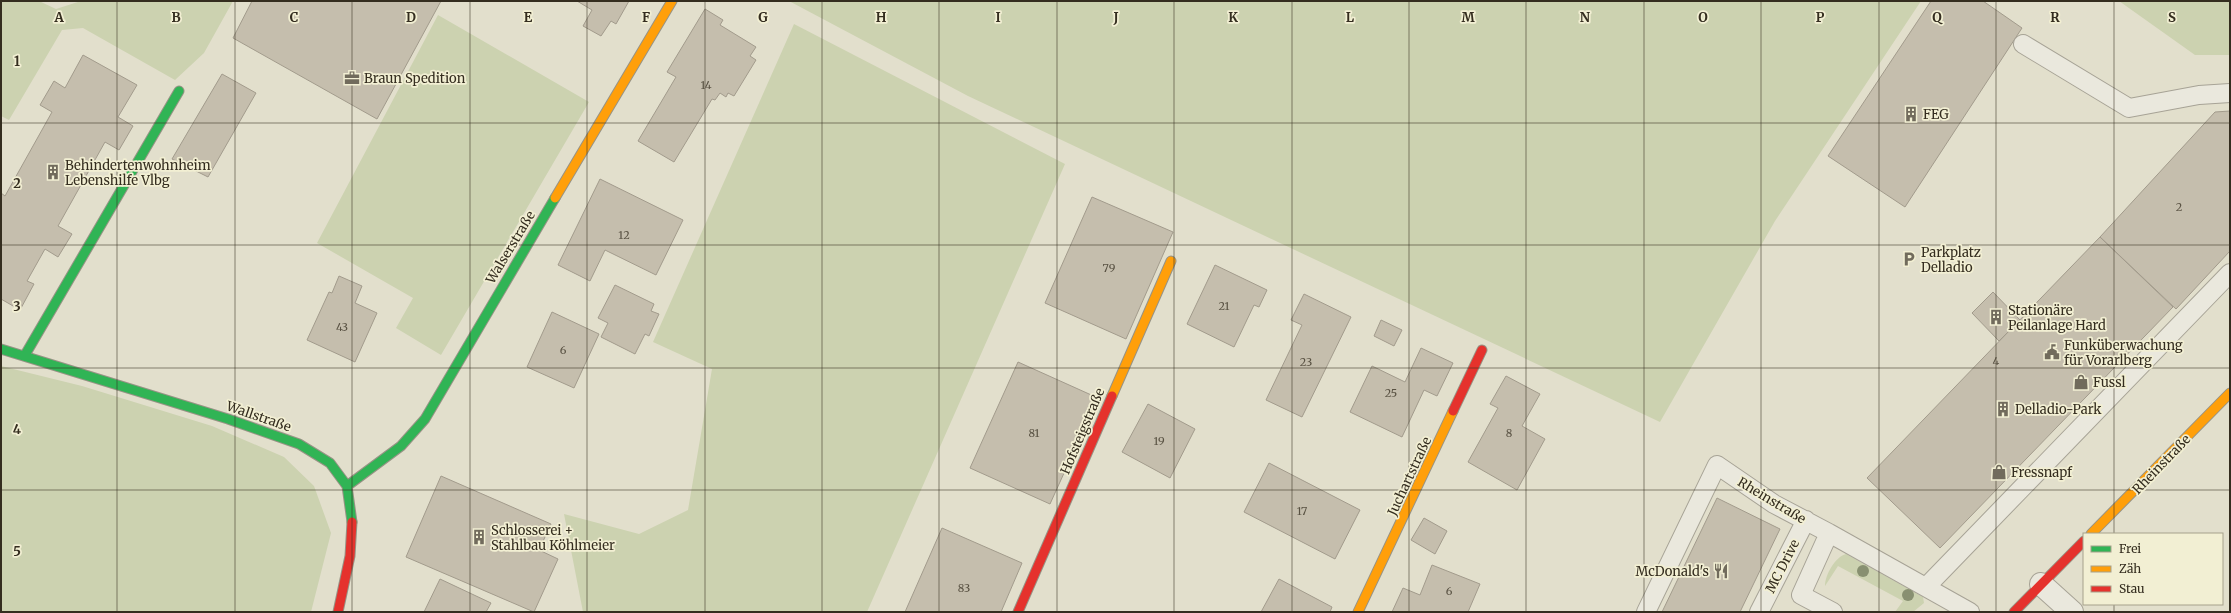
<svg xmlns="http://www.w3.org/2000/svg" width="2231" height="613" font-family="Merriweather,serif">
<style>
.green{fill:#ccd2b0}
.building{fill:#c5bead;stroke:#a29b8c}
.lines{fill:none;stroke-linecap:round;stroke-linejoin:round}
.lane-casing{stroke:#a7a396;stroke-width:20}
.street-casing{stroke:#a7a396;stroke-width:24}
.fast-casing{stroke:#979385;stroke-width:11}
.slow-casing{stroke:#979385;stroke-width:11}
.jam-casing{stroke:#979385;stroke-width:11}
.lane{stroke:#eae8dd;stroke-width:18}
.street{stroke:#eae8dd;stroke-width:22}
.fast{stroke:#30b455;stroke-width:9}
.slow{stroke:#ff9f0a;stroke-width:9}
.jam{stroke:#e5322d;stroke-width:9}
.tree{fill:#889071}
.grid{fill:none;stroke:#342d1f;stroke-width:1;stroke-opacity:0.55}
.labels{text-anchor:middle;stroke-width:3.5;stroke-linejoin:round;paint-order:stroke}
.number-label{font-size:11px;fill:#585142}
.poi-label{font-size:13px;fill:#342d1f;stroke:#f2efd3;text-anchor:start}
.street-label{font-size:13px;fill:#342d1f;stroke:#f2efd3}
.grid-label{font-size:13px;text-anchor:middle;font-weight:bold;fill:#342d1f;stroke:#f2efd3;stroke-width:3.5;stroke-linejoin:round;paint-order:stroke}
</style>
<rect width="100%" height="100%" fill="#e2dfcc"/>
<path class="green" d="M 1,1 L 39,1 L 56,9 L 81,1 L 233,1 L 204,53 L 175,80 L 83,28 L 62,30 L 9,120 L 1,116 Z
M 789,1 L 1921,1 L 1775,221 L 1660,422 L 968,96 Z
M 2119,1 L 2230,1 L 2230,55 L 2195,55 Z
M 438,15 L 589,102 L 441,355 L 396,328 L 413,298 L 317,243 Z
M 794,24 L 1065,164 L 867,612 L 583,612 L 564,514 L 639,534 L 688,510 L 712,369 L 653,342 Z
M 1,366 L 82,386 L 212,426 L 284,457 L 314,486 L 331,533 L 311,612 L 1,612 Z
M 1846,554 L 1923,597 L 1924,603 L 1913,612 L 1895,612 L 1903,601 L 1838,566 L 1825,586 C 1825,575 1835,557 1846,554 Z"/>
<path class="building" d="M 252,1 L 441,1 L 377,119 L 233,38 Z
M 577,1 L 629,1 L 616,24 L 611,21 L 601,36 L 583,26 L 592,10 Z
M 1931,1 L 1983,1 L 2022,28 L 1905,207 L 1828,156 Z
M 705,9 L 723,20 L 720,25 L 756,47 L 750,56 L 756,60 L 734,96 L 728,93 L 726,97 L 720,93 L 715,100 L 712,99 L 674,162 L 638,141 L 676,77 L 667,72 Z
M 83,55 L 137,85 L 118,117 L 133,126 L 119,150 L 105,142 L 58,226 L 72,234 L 58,257 L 45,249 L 27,281 L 34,284 L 20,310 L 1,299 L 1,193 L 5,196 L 52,112 L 40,105 L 54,81 L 65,88 Z
M 222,74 L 256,93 L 208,177 L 172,159 Z
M 2230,111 L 2230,251 L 2176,309 L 2100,237 L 2215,112 Z
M 600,179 L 683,220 L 656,275 L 605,250 L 590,281 L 558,265 Z
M 1092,197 L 1173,232 L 1126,339 L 1045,303 Z
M 2100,237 L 2173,307 L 1940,548 L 1867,478 Z
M 1215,265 L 1267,290 L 1259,307 L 1254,305 L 1234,347 L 1187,324 Z
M 339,276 L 362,286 L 355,303 L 377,313 L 355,362 L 307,340 L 329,292 L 332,293 Z
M 615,285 L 654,304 L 651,311 L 659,314 L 649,336 L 645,334 L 635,354 L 601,337 L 608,323 L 598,318 Z
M 1993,292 L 2020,320 L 1999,341 L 1972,313 Z
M 1304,294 L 1351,317 L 1302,417 L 1266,400 L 1302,325 L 1291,320 Z
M 552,312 L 599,334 L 574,388 L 527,367 Z
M 1381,320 L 1402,330 L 1394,346 L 1374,336 Z
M 1421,348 L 1453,363 L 1437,396 L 1424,390 L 1402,437 L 1350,412 L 1372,366 L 1405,382 Z
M 1018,362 L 1098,398 L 1050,504 L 970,468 Z
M 1506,376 L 1540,394 L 1522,426 L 1545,439 L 1517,490 L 1468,462 L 1498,408 L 1490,404 Z
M 1148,404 L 1195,429 L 1170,478 L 1122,452 Z
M 1269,463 L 1360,510 L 1335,559 L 1244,512 Z
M 441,476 L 551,524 L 539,550 L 558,559 L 534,612 L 406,557 Z
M 1717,498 L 1780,529 L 1740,612 L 1662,612 Z
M 1424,518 L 1447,531 L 1435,554 L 1411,540 Z
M 942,528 L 1022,563 L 1001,612 L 905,612 Z
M 1432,565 L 1480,584 L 1468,612 L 1392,612 L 1403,588 L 1420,595 Z
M 440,579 L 491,603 L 486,612 L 424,612 Z
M 1279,579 L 1332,607 L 1330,612 L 1261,612 Z"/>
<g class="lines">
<g class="lane-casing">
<path id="lane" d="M 2023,44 L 2129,108 L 2199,95 L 2230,93
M 1829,533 L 1801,595 L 1833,612
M 1926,587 L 2230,273
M 1646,612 L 1717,465 L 1774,504 L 1829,533 L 1970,612
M 1759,612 L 1806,520"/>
</g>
<g class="street-casing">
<path id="street" d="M 2041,584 L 2072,612"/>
</g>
<g class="fast-casing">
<path id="fast" d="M 1,349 L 228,419 L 299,444 L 330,463 L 347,486 L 352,522
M 25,355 L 179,91
M 347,486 L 401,446 L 425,419 L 555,198"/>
</g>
<g class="slow-casing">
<path id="slow" d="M 555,198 L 672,1
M 1112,396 L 1171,261
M 2091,534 L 2230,393
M 1358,612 L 1453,411"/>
</g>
<g class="jam-casing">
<path id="jam" d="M 1453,411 L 1482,350
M 338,612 L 350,556 L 352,522
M 1018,612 L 1112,396
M 2014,612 L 2084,541"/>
</g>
<use href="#lane" class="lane"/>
<use href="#street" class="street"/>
<use href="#fast" class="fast"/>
<use href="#slow" class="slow"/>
<use href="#jam" class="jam"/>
</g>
<g class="tree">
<circle cx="1863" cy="571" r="6"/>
<circle cx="1908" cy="595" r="6"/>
</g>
<path class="grid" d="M 117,1 L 117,612M 235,1 L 235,612M 352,1 L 352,612M 470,1 L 470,612M 587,1 L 587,612M 705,1 L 705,612M 822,1 L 822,612M 939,1 L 939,612M 1057,1 L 1057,612M 1174,1 L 1174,612M 1292,1 L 1292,612M 1409,1 L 1409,612M 1526,1 L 1526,612M 1644,1 L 1644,612M 1761,1 L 1761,612M 1879,1 L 1879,612M 1996,1 L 1996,612M 2114,1 L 2114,534M 1,123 L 2230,123M 1,245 L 2230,245M 1,368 L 2230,368M 1,490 L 2230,490M 2114,604 L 2114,612"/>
<defs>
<g id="office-bare" transform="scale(1.2)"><path d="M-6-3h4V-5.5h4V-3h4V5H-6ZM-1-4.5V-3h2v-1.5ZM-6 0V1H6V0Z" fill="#716b5c" stroke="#f2efd3" stroke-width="2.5" paint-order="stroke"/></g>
<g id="building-bare" transform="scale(1.2)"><path d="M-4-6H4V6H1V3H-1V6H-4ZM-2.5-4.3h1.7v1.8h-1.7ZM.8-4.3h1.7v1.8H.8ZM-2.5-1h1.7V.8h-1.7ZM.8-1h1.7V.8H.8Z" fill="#716b5c" stroke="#f2efd3" stroke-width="2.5" paint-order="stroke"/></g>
<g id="parking-bare" transform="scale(1.2)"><path d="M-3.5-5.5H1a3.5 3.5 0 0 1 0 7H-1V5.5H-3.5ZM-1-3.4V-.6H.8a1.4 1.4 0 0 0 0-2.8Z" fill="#716b5c" stroke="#f2efd3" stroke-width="2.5" paint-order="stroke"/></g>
<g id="civic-bare" transform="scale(1.2)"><path d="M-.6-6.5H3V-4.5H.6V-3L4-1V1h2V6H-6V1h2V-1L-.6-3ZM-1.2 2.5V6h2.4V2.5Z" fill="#716b5c" stroke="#f2efd3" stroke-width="2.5" paint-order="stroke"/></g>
<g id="shop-bare" transform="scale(1.2)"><path d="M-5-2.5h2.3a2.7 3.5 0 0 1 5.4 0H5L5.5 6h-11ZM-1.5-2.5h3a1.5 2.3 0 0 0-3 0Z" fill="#716b5c" stroke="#f2efd3" stroke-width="2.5" paint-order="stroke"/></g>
<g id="restaurant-bare" transform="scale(1.2)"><path d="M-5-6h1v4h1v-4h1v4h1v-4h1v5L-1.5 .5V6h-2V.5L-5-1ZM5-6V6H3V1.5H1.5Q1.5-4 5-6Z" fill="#716b5c" stroke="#f2efd3" stroke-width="2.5" paint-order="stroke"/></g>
</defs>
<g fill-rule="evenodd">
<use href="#office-bare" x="352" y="78"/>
<use href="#building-bare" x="1911" y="114"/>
<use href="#building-bare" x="53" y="172"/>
<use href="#parking-bare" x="1909" y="259"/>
<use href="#building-bare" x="1996" y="317"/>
<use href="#civic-bare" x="2052" y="352"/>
<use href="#shop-bare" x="2081" y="382"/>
<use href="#building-bare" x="2003" y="409"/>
<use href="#shop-bare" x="1999" y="472"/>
<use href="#building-bare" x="479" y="537"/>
<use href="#restaurant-bare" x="1721" y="571"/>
</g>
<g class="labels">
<g class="number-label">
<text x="706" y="89">14</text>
<text x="2179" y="211">2</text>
<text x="624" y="239">12</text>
<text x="1109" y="272">79</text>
<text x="1224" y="310">21</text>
<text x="342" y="331">43</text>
<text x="563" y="354">6</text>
<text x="1996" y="365">4</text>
<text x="1306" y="366">23</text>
<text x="1391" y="397">25</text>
<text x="1034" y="437">81</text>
<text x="1509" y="437">8</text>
<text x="1159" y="445">19</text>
<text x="1302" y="515">17</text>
<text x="964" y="592">83</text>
<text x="1449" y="595">6</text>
</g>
<g class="poi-label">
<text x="364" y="83">Braun Spedition</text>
<text x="1923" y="119">FEG</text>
<text x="65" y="170">Behindertenwohnheim<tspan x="65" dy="15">Lebenshilfe Vlbg</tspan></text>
<text x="1921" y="257">Parkplatz<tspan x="1921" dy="15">Delladio</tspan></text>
<text x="2008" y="315">Stationäre<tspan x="2008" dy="15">Peilanlage Hard</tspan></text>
<text x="2064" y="350">Funküberwachung<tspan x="2064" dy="15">für Vorarlberg</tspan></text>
<text x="2093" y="387">Fussl</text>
<text x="2015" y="414">Delladio-Park</text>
<text x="2011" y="477">Fressnapf</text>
<text x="491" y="535">Schlosserei +<tspan x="491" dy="15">Stahlbau Köhlmeier</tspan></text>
<text x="1709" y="576" text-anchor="end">McDonald's</text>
</g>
<g class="street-label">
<text transform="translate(510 247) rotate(-59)" y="5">Walserstraße</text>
<text transform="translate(259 416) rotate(19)" y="5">Wallstraße</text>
<text transform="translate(1082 431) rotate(-67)" y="5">Hofsteigstraße</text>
<text transform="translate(2161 464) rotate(-46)" y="5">Rheinstraße</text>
<text transform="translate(1409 476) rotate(-65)" y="5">Juchartstraße</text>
<text transform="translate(1772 500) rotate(31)" y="5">Rheinstraße</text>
<text transform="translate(1782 566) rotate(-63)" y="5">MC Drive</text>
</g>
</g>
<g class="grid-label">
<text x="59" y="22">A</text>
<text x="176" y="22">B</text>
<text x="294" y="22">C</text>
<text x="411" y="22">D</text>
<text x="528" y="22">E</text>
<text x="646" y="22">F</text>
<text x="763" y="22">G</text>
<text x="881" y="22">H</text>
<text x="998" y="22">I</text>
<text x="1116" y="22">J</text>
<text x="1233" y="22">K</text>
<text x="1350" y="22">L</text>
<text x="1468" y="22">M</text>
<text x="1585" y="22">N</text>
<text x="1703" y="22">O</text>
<text x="1820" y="22">P</text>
<text x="1937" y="22">Q</text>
<text x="2055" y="22">R</text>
<text x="2172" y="22">S</text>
<text x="17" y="66">1</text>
<text x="17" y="188">2</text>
<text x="17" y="311">3</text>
<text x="17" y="434">4</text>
<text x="17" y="556">5</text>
</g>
<rect width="2231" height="613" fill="none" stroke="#342d1f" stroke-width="4"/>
<rect x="2083" y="533" width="140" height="72" fill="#f2efd3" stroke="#a6a18b"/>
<rect x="2091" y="546" width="20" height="6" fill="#30b455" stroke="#a6a18b"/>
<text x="2119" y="553" font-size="12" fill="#342d1f">Frei</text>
<rect x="2091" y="566" width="20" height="6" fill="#ff9f0a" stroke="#a6a18b"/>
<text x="2119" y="573" font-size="12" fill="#342d1f">Zäh</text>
<rect x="2091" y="586" width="20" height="6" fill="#e5322d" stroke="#a6a18b"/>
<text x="2119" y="593" font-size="12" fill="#342d1f">Stau</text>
</svg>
